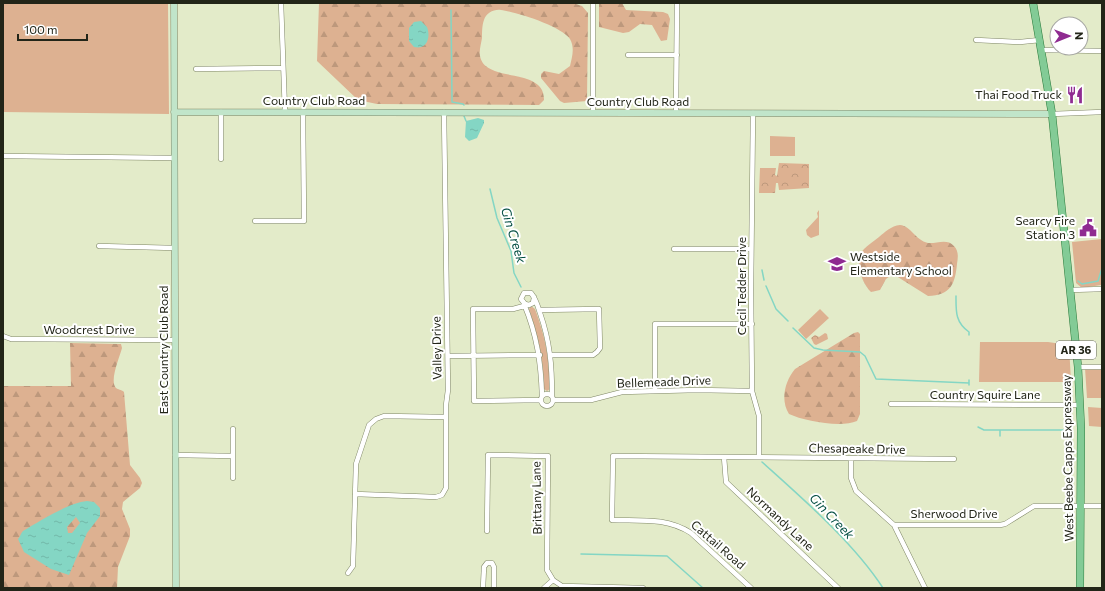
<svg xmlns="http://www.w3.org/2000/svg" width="1105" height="591" font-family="Commissioner,sans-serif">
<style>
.grass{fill:#ddb191}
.forest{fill:url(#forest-firs)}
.park{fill:url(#park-crowns)}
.water{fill:url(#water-ripples);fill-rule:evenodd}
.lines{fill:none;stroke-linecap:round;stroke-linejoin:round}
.stream{stroke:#84d6c4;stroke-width:1.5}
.street-casing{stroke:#7f8666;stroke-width:5.5}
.secondary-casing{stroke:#7f8666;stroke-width:7}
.primary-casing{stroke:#2b7b3c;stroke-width:8}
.street{stroke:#fff;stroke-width:4.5}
.secondary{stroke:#c1e5ca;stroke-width:6}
.primary{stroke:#83cb96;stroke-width:7}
.labels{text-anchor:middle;stroke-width:4;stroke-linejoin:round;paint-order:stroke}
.shield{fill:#fff;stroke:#64665d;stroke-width:1}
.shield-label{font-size:11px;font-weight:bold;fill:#222518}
.poi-label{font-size:12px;fill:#222518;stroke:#fff;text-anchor:end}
.street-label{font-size:12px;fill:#222518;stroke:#fff}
.water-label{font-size:13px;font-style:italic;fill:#065044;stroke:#fff}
</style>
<defs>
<pattern id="forest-firs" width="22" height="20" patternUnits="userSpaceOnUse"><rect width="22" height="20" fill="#ddb191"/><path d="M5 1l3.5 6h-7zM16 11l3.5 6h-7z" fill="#bd987c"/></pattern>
<pattern id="park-crowns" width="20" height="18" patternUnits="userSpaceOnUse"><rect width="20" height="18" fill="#ddb191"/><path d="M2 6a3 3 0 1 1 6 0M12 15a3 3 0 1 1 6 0" fill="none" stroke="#bd987c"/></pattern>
<pattern id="water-ripples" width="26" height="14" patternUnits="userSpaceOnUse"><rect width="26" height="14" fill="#84d6c4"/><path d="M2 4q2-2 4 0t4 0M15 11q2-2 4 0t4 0" fill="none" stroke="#72b8a8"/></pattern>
</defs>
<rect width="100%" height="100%" fill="#e3ebc9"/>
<path class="grass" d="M 3,3 L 168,3 L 169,114 L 3,112 Z
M 770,136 L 795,137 L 795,156 L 770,156 Z
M 819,210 L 819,235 L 811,238 L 807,235 L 806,230 L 818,217 L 817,213 Z
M 1102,239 L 1101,285 L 1082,288 L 1076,283 L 1072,242 Z
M 531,306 L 535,309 C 546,339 549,357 550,389 L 547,391 L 544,389 C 544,361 538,336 529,309 Z
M 820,309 L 829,318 L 806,339 L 798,330 Z
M 980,342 L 1048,342 L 1069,345 L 1071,382 L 979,382 Z
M 1085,368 L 1102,368 L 1102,398 L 1087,398 Z
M 1088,407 L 1102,408 L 1102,427 L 1089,426 Z"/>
<path class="forest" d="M 319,3 L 573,3 L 582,6 L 588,13 L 587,101 L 564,103 L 560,101 L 541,78 L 541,74 L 544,71 L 559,74 L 570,66 C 572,57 575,48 570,39 C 561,26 516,12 501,10 C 494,9 486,13 484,20 C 482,25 482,33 482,38 C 481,44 479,51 480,56 C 485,84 545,66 544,100 L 539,105 L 377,104 L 358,100 L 317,61 Z
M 599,3 L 622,3 L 626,10 L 663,12 L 668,14 L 670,19 L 667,40 L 661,41 L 652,25 L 640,24 L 629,32 L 623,33 L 599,27 Z
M 900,225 C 911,226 915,240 928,243 C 936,244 947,238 954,246 C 959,251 958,258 957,264 C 955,284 951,295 928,296 L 893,274 L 886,279 L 880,290 L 871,292 C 861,282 854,261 864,249 C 868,245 874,241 879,237 C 885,232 891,226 900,225 Z
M 854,333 L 858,332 L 860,334 L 860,414 L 857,421 C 841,428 804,421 789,414 C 780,400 785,381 795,369 Z
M 70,343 L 119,344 L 121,344 L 122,348 C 120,356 109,381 116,388 C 118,390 121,389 124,392 L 130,465 L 140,478 L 142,483 L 140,488 L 123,502 L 122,509 L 130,529 L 130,536 L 118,567 L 117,588 L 3,588 L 3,386 L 71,386 Z"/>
<path class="park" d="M 779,163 L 809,164 L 809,188 L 779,190 L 778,183 L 776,183 L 775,193 L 759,193 L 760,168 L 776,168 L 775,175 L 777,176 Z
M 825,333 L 827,334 L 828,339 L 816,345 L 814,344 L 811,338 L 815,335 L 819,337 Z"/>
<path class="water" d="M 421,21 L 427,27 C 431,37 427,50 414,47 L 409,41 L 409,28 L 414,22 Z
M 478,118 L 484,120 L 484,123 L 477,138 L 469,141 L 465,137 L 466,121 Z
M 87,501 L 94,502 L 100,508 L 100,516 L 87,533 L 69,575 L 51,569 L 24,552 L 18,539 C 20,537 21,533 23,531 C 40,521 68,503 87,501 ZM 76,517 L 80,523 L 72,533 L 68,533 L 67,527 Z"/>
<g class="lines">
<path class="stream" d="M 451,10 L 452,102 L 463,104 L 464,105
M 464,116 L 466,121
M 490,189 L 497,218 L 511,251 L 514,273 L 521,287
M 762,270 L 764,280
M 1078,281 L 1082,284 L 1098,281 L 1102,268
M 766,286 L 776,309 L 788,321
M 956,296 C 956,311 955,322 969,332 L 969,335
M 793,328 L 814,348 L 823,350 L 860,352 L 865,356 L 876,379 L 969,383
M 969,385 L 969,380
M 978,427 L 984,430 L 1063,430 L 1070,435 L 1071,444
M 1000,430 L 1000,436
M 762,462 C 802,498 854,543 883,588
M 581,554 L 667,556 L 703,588"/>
<g class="street-casing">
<path id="street" d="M 281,3 L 285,112
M 593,3 L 593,113
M 976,40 L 1020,42 L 1040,40
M 1042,50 L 1102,51
M 628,55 L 677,55
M 196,69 L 283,68
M 676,113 L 677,3
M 753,113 L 751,290 L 752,391 L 759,416 L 759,457
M 1052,114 L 1102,112
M 3,156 L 174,158
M 221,159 L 221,112
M 255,221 L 304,221 L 303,112
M 99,246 L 174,248
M 674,249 L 751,249
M 1071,290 L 1102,289
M 534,297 L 533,303 L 529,305 L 525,304 L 521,299 L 524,293 L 531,293 C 536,299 538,307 540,313 C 550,342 552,365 552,396
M 524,304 C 537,335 541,363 542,396
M 524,306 L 513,309 L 473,309 L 474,401 L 541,400
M 539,310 L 599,309 L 600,348 L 597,352 L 593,355 L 551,355
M 3,336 L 11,339 L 175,340
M 448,356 L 540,355
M 1078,367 L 1102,367
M 655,391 L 655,324 L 752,324
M541 400a6 6 0 1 1 12 0a6 6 0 1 1-12 0Z
M 553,400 L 591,400 L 622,392 L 697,390 L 752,391
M 891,404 L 1080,405
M 175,455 L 233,456
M 724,457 L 726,482 L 838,588
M 851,459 L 851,478 L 856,491 L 894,525 L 925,588
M 233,478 L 233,429
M 355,494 L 436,497 L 442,495 L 446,488 L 446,405 L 448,390 L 444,112
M 894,525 L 1000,525 L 1005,524 L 1034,506 L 1102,506
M 487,531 L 488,455 L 548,456 L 547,570 L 553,580 L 562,586 L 643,588
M 348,573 L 353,566 L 356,464 L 369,425 L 376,419 L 384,416 L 446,417
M 483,588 L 484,567 L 487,563 L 492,563 L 494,567 L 494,588
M 544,588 L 553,580
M 751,588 L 691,533 C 666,517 640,521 612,520 L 613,456 L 954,459"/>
</g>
<g class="secondary-casing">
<path id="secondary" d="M 174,3 L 176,588
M 174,112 L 1052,114"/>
</g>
<g class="primary-casing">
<path id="primary" d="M 1033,3 L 1052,114 L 1078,367 L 1081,428 L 1080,588"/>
</g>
<use href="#street" class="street"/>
<use href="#secondary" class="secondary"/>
<use href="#primary" class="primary"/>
</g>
<defs>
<g id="restaurant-bare" transform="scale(1.38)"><path d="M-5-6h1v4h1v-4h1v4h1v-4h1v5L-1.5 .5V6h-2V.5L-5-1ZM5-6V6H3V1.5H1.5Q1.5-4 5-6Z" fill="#8f2b91" stroke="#fff" stroke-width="2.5" paint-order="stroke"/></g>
<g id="civic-bare" transform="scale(1.38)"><path d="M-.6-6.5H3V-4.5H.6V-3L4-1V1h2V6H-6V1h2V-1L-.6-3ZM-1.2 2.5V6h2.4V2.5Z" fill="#8f2b91" stroke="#fff" stroke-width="2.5" paint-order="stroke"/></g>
<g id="school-bare" transform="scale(1.38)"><path d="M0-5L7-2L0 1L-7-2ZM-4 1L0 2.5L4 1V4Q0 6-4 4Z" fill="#8f2b91" stroke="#fff" stroke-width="2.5" paint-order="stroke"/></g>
</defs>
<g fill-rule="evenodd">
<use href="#restaurant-bare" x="1075" y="95"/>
<use href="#civic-bare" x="1088" y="228"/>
<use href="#school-bare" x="837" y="264"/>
</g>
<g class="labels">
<rect class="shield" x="1056" y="341" width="40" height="18" rx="3"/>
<g class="shield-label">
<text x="1076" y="354">AR 36</text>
</g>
<g class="poi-label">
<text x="1062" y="99">Thai Food Truck</text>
<text x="1075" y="225">Searcy Fire<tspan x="1075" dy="14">Station 3</tspan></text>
<text x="850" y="261" text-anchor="start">Westside<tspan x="850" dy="14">Elementary School</tspan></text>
</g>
<g class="street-label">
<text x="314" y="105">Country Club Road</text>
<text x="638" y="106">Country Club Road</text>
<text transform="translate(742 286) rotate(-90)" y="4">Cecil Tedder Drive</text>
<text x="89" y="334">Woodcrest Drive</text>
<text transform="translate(437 348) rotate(-91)" y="4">Valley Drive</text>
<text transform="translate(164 350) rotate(-90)" y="4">East Country Club Road</text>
<text transform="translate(664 382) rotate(-2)" y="4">Bellemeade Drive</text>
<text x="985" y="399">Country Squire Lane</text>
<text transform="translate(857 449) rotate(1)" y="4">Chesapeake Drive</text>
<text transform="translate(1068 458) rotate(-91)" y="4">West Beebe Capps Expressway</text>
<text transform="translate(537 498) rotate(-91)" y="4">Brittany Lane</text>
<text x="954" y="518">Sherwood Drive</text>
<text transform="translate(780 519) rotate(43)" y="4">Normandy Lane</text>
<text transform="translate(718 545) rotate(41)" y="4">Cattail Road</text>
</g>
<g class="water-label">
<text transform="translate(514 235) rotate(73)" y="5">Gin Creek</text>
<text transform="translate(832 516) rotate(46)" y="5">Gin Creek</text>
</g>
</g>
<rect width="1105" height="591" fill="none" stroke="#222518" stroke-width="8"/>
<g transform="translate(1069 36) rotate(89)"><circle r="19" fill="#ffffff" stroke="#a7a8a3"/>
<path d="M0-3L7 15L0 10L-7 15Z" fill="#8f2b91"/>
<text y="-6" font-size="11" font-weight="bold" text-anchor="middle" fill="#222518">N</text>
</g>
<path d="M18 34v6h69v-6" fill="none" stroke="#222518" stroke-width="2"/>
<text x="24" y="34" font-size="12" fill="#222518" stroke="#ffffff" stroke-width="3" paint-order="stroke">100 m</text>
</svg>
